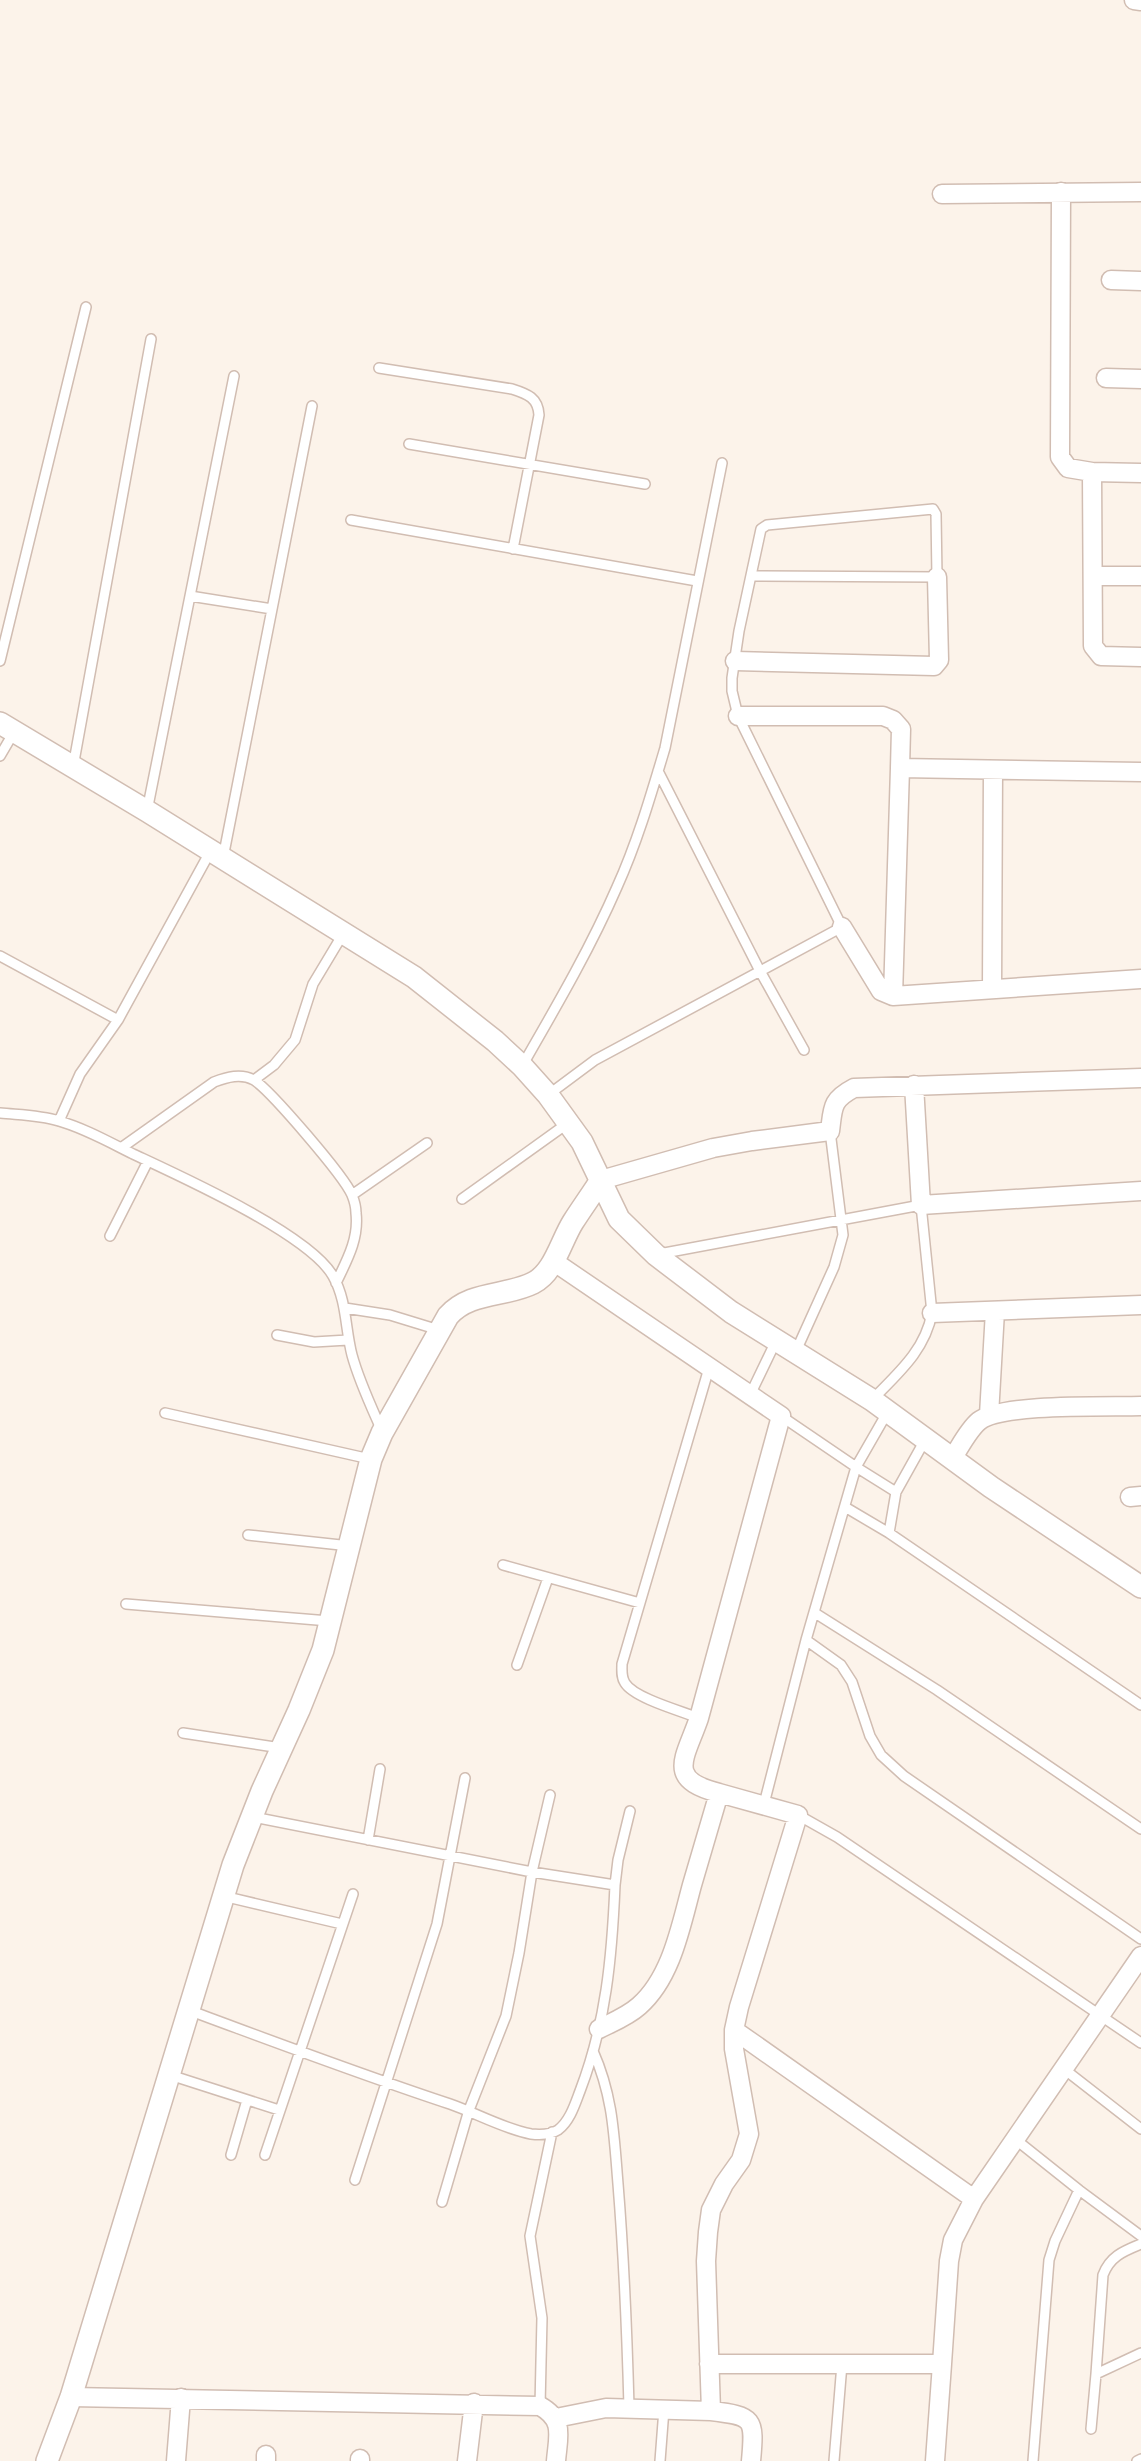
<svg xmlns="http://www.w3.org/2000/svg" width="1141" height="2461" font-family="Rubik,sans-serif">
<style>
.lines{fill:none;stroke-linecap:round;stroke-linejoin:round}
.service-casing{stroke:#d1bdb2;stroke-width:12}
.minor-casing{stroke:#d1bdb2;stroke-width:21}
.tertiary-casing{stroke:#d1bdb2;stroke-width:24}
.service{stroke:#fff;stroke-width:9}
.minor{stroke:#fff;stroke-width:18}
.tertiary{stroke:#fff;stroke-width:21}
</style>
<rect width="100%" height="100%" fill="#fcf3ea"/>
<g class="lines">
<g class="service-casing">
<path id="service" d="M 379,368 L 512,389 C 528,394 538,398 539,415 L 513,549
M 409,444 L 645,484
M 351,520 L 697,581
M 190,596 L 272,609
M 0,661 L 86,307
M 0,756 L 14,732
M 73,767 L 151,339
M 658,771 L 760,971 L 804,1050
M 147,811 L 234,376
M 223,858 L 312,406
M 0,956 L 118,1020
M 522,1066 C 556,1007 590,949 617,887 C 637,843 651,795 665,748 L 722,463
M 254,1080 L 274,1065 L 295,1040 L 313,984 L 343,934
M 548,1095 L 595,1060 L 842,927 L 738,716 L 732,691 L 732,678 L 739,631 L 761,529 L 767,525 L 933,509 L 936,514 L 937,577 L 751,576
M 0,1113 C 20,1115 40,1115 59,1121 C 84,1128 109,1142 133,1154 C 180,1176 309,1234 333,1276 C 347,1301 345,1328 352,1355 C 359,1381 371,1406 382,1431
M 59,1121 L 80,1074 L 118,1020 L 210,852
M 121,1148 L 214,1082 C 227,1077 241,1073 254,1080 C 271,1091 344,1176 352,1195 C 354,1200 356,1208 356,1213 C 359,1239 347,1260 336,1283
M 352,1195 L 427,1143
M 462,1199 L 568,1123
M 110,1236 L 148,1161
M 659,1254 L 921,1205 L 932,1313 C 925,1351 897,1374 872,1400
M 345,1308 L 390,1315 L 439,1330
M 277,1335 L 314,1342 L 348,1340
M 796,1351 L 834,1267 L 843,1235 L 830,1131
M 750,1395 L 776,1341
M 165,1413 L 370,1459
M 887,1413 L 856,1467 L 896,1492 L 889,1533 L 1141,1705
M 896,1492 L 925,1440
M 845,1507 L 889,1533
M 248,1535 L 350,1546
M 503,1565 L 640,1603
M 126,1604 L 329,1621
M 815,1613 L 937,1690 L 1141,1829
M 806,1640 L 841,1665 L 852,1682 L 870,1736 L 881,1755 L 904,1776 L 1141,1939
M 517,1665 L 548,1578
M 699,1718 C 681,1711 634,1698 625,1683 C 621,1677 622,1671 622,1664 L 709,1368
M 183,1733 L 281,1748
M 764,1804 L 806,1640 L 856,1467 L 781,1416
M 798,1815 L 837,1837 L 1141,2043
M 253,1817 L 532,1872 L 615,1885 L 618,1860 L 630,1811
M 368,1840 L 380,1769
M 223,1896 L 342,1924
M 188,2010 C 275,2042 362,2075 450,2104 C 476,2113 504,2129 531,2134 C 540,2135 550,2135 558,2130 C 570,2121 575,2104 580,2091 C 606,2023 612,1957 615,1885
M 593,2051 C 613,2096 614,2135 618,2184 C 624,2258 627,2333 629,2407
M 1064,2069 L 1141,2129
M 170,2075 L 279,2110
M 1015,2139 L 1079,2190 L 1055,2241 L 1049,2260 L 1033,2461
M 231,2155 L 247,2100
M 265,2155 L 353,1894
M 355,2180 L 437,1924 L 465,1778
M 1079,2190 L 1141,2236
M 442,2202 L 469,2110 L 506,2016 L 519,1953 L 532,1872 L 550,1795
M 1141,2244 C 1124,2251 1110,2256 1103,2275 L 1096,2374 L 1141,2353
M 540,2406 L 542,2318 L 530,2236 L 552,2132
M 1091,2429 L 1096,2374
M 660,2461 L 664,2409
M 834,2461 L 842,2364
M 1137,2461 L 1141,2459"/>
</g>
<g class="minor-casing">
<path id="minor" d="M 1134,0 L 1141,1
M 1061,192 L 1060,457 L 1068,468 L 1092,472 L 1093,646 L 1101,656 L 1141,657
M 942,194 L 1141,192
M 1111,280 L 1141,281
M 1106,378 L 1141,379
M 1092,472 L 1141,473
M 1093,576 L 1141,576
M 735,661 L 934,666 L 939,660 L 937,577
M 738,716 L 883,716 L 893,720 L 901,729 L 900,768
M 842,927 L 881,991 L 893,996 L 1141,979
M 992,989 L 993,770
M 893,996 L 900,768 L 1141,772
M 914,1085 L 921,1205 L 1141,1191
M 601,1180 L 713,1148 L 752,1141 L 830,1131 C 833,1108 831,1100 854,1088 L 1141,1078
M 553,1261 L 781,1416 L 699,1718 C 685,1759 665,1779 719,1793 C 710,1823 701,1854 692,1885 C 681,1925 672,1977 639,2006 C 628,2016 613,2022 599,2029
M 932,1313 L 1141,1305
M 989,1415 L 995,1311
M 952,1459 C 960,1447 968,1430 979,1421 C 1002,1403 1108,1407 1141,1406
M 1130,1497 L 1141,1496
M 734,2030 L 974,2199 L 1141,1956
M 709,2364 L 942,2364 L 949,2261 L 953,2240 L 974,2199
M 71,2397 L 540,2406 C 565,2420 558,2436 556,2461
M 711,2411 C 754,2416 755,2418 751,2461
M 556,2418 L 606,2408 L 711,2411 L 706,2261 L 708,2232 L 711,2210 L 724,2184 L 741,2160 L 749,2134 L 734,2049 L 734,2030 L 739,2007 L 798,1815 L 719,1793
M 176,2461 L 181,2398
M 266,2461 L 266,2455
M 360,2461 L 360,2459
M 467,2461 L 474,2403
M 935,2461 L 942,2364"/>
</g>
<g class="tertiary-casing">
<path id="tertiary" d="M 0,723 L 147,811 L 414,977 L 495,1041 L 522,1066 L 548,1095 L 582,1142 L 619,1219 L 656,1255 L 731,1312 L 872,1400 L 991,1487 L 1141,1587
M 47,2461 L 71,2397 L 233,1865 L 262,1791 L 299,1710 L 323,1650 L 371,1459 L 382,1433 L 448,1316 C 470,1291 505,1297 533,1283 C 554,1273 561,1241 573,1222 C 582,1208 592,1194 601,1180"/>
</g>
<use href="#service" class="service"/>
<use href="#minor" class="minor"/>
<use href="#tertiary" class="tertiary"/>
</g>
</svg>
